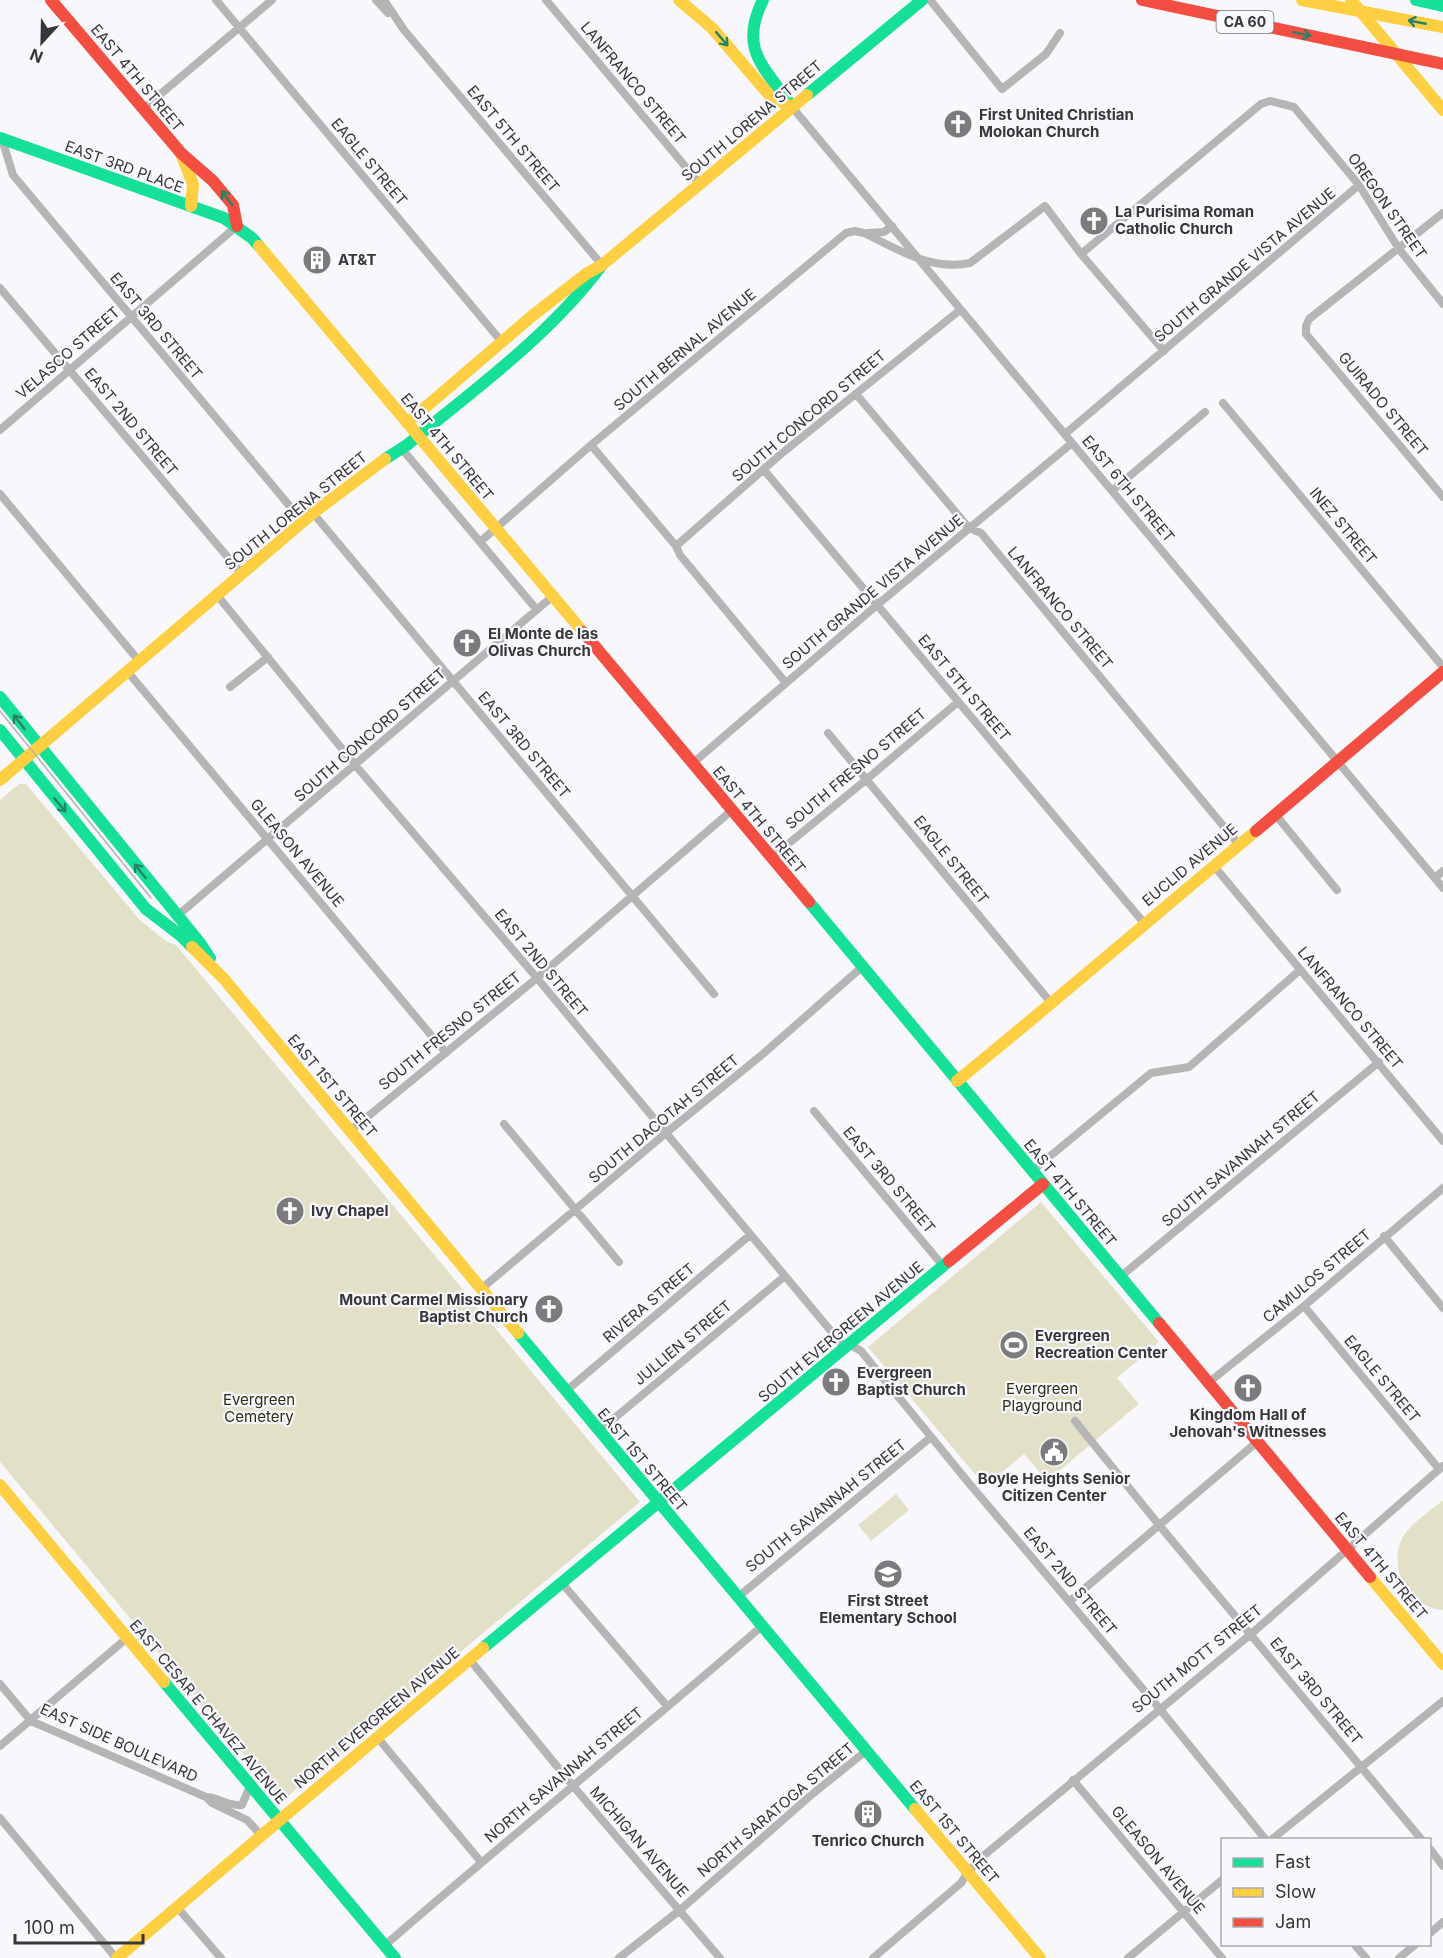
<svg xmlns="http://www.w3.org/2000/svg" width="1443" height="1958" font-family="Inter,sans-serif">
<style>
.green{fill:#e2e1c8}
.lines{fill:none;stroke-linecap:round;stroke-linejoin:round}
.street{stroke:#b5b5b5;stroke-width:8}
.fast{stroke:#16e098;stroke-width:12}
.slow{stroke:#ffcf43;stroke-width:12}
.jam{stroke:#f24e42;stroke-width:12}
.tram{stroke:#b2b2b5;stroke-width:1.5}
.oneway{stroke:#288364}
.labels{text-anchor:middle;stroke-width:4.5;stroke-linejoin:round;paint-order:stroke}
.shield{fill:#f7f7fd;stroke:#717174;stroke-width:1.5}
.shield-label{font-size:14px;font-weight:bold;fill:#37373a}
.street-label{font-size:15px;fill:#37373a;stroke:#f7f7fd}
.poi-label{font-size:15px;font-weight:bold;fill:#37373a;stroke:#f7f7fd;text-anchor:start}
.park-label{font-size:15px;fill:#2e2c11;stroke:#f7f7fd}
</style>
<rect width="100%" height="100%" fill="#f8f8fc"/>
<path class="green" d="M 19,784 L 26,784 L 139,919 L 166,941 L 176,945 L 640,1502 L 282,1801 L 0,1462 L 0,800 Z
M 1041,1202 L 1159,1342 L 1117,1378 L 1139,1404 L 1047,1481 L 1024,1454 L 985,1486 L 868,1347 Z
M 896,1494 L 909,1510 L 871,1541 L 858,1525 Z
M 1443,1500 L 1443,1610 C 1407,1608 1383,1561 1407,1531 C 1416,1520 1432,1510 1443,1500 Z"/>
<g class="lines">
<path class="street" d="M 216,0 L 501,341
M 376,0 L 388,13
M 384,0 L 404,30 L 602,265
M 546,0 L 700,184
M 930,0 L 1002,89 L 1046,54 L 1060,33
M 792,107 L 1443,888
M 144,108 L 272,0
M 2,139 L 13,175 L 303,522
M 1443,213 L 1309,319 L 1306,326 L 1306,334 L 1443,497
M 868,233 L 884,232 L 892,226
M 1081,254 L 1261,104 L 1270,101 L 1294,107 L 1359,185 L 1399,249 L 1443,304
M 0,288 L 242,574
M 856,394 L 969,528 L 981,533 L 1239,845
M 1223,403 L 1443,667
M 0,430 L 237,226
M 1065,434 L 1359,185
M 591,445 L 676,546 L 680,555 L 786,683
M 402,449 L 537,610
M 764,470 L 1144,923
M 1112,491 L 1205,412
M 0,494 L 139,661
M 313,513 L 714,994
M 480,542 L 591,445 L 846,233 L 855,231 L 864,233 C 899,250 931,271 970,263 L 1045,206 L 1081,254 L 1164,351
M 676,546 L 781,454 L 960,310
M 217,595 L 356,766 L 537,978 L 845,1348
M 127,671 L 446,1053
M 230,687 L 268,657
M 828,733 L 1052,1004
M 693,763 L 877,605 L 1072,443
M 1275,814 L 1337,890
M 771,858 L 867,779 L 958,702
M 1214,866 L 1443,1141
M 1435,878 L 1443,871
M 177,916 L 553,596
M 814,1111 L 943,1266
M 504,1124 L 619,1262
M 350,1131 L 537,978 L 731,811
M 1032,1171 L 1151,1073 L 1189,1067 L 1300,970
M 1384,1236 L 1443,1308
M 1120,1277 L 1379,1062
M 481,1289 L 666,1133 L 764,1053 L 862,967
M 1304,1306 L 1439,1469
M 849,1344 L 861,1351 L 968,1482 L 1159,1708 L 1266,1840
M 1208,1383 L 1304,1306 L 1443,1188
M 566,1391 L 750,1235
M 1075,1421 L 1159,1525 L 1422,1840
M 599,1431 L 785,1276
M 561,1582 L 667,1706
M 738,1597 L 931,1437
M 1070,1601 L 1257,1442
M 470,1660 L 574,1787 L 720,1958
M 0,1684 L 31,1721 L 206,1797 C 218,1797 230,1807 242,1805 L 250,1786
M 377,1737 L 481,1862
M 0,1746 L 127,1638
M 1073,1780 L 1222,1958
M 206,1797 L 212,1803 L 247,1820 L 261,1835
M 0,1818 L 116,1958
M 1271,1840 L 1443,1701
M 1430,1849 L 1443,1866
M 177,1907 L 221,1958
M 1430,1933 L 1443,1922
M 1354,1944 L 1366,1958
M 384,1946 C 509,1837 638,1734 762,1626
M 619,1958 L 680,1910 L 810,1796 L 866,1751
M 873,1958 L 961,1883 L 968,1872 L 982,1857 L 1251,1634 L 1443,1466
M 1128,1958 L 1222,1880
M 1399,1958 L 1416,1944"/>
<path class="fast" d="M 763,0 C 738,50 765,67 792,107
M 1416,0 L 1443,6
M 807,95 L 922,0
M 0,138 L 224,218 L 252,238 L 259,246
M 385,459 L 407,445 C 475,389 549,336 602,265
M 0,697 L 200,943 L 210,958
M 0,730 L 146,909 L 180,935 L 192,947
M 809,902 L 1159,1323
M 518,1333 L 915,1809
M 483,1648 L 949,1261
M 164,1682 L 395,1958"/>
<path class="slow" d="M 679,0 L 712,28 L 771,97 L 792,107
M 1302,0 L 1443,27
M 1351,0 L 1443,110
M 182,156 L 193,184 L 191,206
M 259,246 L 583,632
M 407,423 L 532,316 L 586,274 L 602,265 L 807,95
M 0,780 L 313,513 L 385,459
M 192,947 L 224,979 L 518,1333
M 957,1081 C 1058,999 1156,914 1256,831
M 0,1485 L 164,1682
M 1370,1577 L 1443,1664
M 915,1809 L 1040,1958
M 117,1958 L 483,1648"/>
<path class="jam" d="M 51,0 L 181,153 L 213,181 L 233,205 L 237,226
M 1142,0 L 1443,64
M 583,632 L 809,902
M 1256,831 L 1443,672
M 949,1261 L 1043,1184
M 1159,1323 L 1370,1577"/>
<path class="tram" d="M 0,711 L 151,898"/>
</g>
<defs><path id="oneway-shaft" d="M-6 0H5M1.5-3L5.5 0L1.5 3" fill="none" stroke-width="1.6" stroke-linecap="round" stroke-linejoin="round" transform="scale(1.5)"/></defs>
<g class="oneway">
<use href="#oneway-shaft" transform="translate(1417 22) rotate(-169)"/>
<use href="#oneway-shaft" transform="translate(1302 34) rotate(12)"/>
<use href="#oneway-shaft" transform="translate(722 39) rotate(50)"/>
<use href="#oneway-shaft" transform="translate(227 198) rotate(-127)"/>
<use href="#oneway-shaft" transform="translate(19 722) rotate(-128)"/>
<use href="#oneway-shaft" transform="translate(60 805) rotate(50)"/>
<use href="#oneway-shaft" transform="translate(140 871) rotate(-129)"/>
</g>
<defs>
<g id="church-disc" transform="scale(1.5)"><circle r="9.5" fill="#7b7b7e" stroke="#f7f7fd"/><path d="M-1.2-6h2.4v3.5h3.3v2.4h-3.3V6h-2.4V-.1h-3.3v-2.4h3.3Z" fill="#fff"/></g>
<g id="building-disc" transform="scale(1.5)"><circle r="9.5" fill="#7b7b7e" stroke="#f7f7fd"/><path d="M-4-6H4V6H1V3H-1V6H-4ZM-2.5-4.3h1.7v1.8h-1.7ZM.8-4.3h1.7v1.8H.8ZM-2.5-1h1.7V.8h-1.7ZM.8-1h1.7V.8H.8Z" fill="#fff"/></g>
<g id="stadium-disc" transform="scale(1.5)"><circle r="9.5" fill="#7b7b7e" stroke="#f7f7fd"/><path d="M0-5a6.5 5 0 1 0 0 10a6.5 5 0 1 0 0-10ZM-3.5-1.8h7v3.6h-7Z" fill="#fff"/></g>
<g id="civic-disc" transform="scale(1.5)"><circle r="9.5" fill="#7b7b7e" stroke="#f7f7fd"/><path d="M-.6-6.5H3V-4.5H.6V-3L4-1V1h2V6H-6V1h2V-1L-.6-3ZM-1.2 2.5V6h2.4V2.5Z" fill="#fff"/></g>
<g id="school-disc" transform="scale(1.5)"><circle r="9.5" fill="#7b7b7e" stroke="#f7f7fd"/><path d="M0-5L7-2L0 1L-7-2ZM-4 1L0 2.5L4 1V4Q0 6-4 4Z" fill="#fff"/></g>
</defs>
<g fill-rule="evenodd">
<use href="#church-disc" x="958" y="124"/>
<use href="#church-disc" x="1094" y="221"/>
<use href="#building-disc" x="317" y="260"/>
<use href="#church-disc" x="467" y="643"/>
<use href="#church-disc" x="290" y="1211"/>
<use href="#church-disc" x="549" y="1309"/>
<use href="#stadium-disc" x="1014" y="1345"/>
<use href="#church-disc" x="836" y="1382"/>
<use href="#church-disc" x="1248" y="1388"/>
<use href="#civic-disc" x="1054" y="1452"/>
<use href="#school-disc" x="888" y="1574"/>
<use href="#building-disc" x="868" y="1814"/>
</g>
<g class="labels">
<rect class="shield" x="1216.5" y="11" width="57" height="22" rx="4.5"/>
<g class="shield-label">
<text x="1245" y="27">CA 60</text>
</g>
<g class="street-label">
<text transform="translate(137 78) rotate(50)" y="5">EAST 4TH STREET</text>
<text transform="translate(633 83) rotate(50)" y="5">LANFRANCO STREET</text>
<text transform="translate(752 121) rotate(-40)" y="5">SOUTH LORENA STREET</text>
<text transform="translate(513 139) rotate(50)" y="5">EAST 5TH STREET</text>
<text transform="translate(369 162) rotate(50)" y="5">EAGLE STREET</text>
<text transform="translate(124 167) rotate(20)" y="5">EAST 3RD PLACE</text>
<text transform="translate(1387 206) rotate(55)" y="5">OREGON STREET</text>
<text transform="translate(1245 265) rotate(-40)" y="5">SOUTH GRANDE VISTA AVENUE</text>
<text transform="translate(156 326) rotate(50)" y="5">EAST 3RD STREET</text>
<text transform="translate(685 350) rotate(-40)" y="5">SOUTH BERNAL AVENUE</text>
<text transform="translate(68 353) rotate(-41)" y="5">VELASCO STREET</text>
<text transform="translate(1383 404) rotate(50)" y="5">GUIRADO STREET</text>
<text transform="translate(809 416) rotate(-40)" y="5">SOUTH CONCORD STREET</text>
<text transform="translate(131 422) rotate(50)" y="5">EAST 2ND STREET</text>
<text transform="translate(447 447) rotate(50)" y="5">EAST 4TH STREET</text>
<text transform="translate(1128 489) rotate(50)" y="5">EAST 6TH STREET</text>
<text transform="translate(296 511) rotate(-39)" y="5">SOUTH LORENA STREET</text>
<text transform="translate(1343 526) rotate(50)" y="5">INEZ STREET</text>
<text transform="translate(873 592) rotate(-40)" y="5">SOUTH GRANDE VISTA AVENUE</text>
<text transform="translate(1060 608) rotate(50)" y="5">LANFRANCO STREET</text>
<text transform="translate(964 688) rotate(50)" y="5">EAST 5TH STREET</text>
<text transform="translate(370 735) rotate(-41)" y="5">SOUTH CONCORD STREET</text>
<text transform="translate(524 745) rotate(50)" y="5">EAST 3RD STREET</text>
<text transform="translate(856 769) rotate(-40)" y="5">SOUTH FRESNO STREET</text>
<text transform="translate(759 820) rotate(50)" y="5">EAST 4TH STREET</text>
<text transform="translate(297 853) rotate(50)" y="5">GLEASON AVENUE</text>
<text transform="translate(951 860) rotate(51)" y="5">EAGLE STREET</text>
<text transform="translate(1190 865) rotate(-40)" y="5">EUCLID AVENUE</text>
<text transform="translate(541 963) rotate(50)" y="5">EAST 2ND STREET</text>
<text transform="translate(1350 1008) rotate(50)" y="5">LANFRANCO STREET</text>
<text transform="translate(450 1031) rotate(-39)" y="5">SOUTH FRESNO STREET</text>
<text transform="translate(332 1086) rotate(50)" y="5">EAST 1ST STREET</text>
<text transform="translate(664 1119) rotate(-40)" y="5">SOUTH DACOTAH STREET</text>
<text transform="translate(1241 1159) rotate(-40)" y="5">SOUTH SAVANNAH STREET</text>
<text transform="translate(889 1180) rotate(50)" y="5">EAST 3RD STREET</text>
<text transform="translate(1070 1193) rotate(50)" y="5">EAST 4TH STREET</text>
<text transform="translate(1317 1276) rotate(-40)" y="5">CAMULOS STREET</text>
<text transform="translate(649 1303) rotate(-40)" y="5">RIVERA STREET</text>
<text transform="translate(841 1332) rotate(-40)" y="5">SOUTH EVERGREEN AVENUE</text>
<text transform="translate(683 1343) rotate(-40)" y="5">JULLIEN STREET</text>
<text transform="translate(1382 1379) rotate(50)" y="5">EAGLE STREET</text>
<text transform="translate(642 1460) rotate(50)" y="5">EAST 1ST STREET</text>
<text transform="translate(826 1506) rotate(-39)" y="5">SOUTH SAVANNAH STREET</text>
<text transform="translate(1381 1566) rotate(50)" y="5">EAST 4TH STREET</text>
<text transform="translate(1070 1581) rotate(50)" y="5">EAST 2ND STREET</text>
<text transform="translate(1197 1659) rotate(-39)" y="5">SOUTH MOTT STREET</text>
<text transform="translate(1316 1691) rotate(50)" y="5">EAST 3RD STREET</text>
<text transform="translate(208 1712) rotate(50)" y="5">EAST CESAR E CHAVEZ AVENUE</text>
<text transform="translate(377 1718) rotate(-40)" y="5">NORTH EVERGREEN AVENUE</text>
<text transform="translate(119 1743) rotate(24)" y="5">EAST SIDE BOULEVARD</text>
<text transform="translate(564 1775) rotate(-40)" y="5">NORTH SAVANNAH STREET</text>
<text transform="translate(776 1810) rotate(-40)" y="5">NORTH SARATOGA STREET</text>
<text transform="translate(954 1832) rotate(50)" y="5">EAST 1ST STREET</text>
<text transform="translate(639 1842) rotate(49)" y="5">MICHIGAN AVENUE</text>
<text transform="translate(1158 1860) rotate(50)" y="5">GLEASON AVENUE</text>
</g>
<g class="poi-label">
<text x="979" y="120">First United Christian<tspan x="979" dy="17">Molokan Church</tspan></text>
<text x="1115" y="217">La Purisima Roman<tspan x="1115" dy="17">Catholic Church</tspan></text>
<text x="338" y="265">AT&amp;T</text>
<text x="488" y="639">El Monte de las<tspan x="488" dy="17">Olivas Church</tspan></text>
<text x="311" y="1216">Ivy Chapel</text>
<text x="528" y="1305" text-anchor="end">Mount Carmel Missionary<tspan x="528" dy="17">Baptist Church</tspan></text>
<text x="1035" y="1341">Evergreen<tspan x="1035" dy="17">Recreation Center</tspan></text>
<text x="857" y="1378">Evergreen<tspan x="857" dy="17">Baptist Church</tspan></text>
<text x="1248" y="1420" text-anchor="middle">Kingdom Hall of<tspan x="1248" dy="17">Jehovah's Witnesses</tspan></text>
<text x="1054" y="1484" text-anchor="middle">Boyle Heights Senior<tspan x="1054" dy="17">Citizen Center</tspan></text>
<text x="888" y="1606" text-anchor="middle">First Street<tspan x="888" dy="17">Elementary School</tspan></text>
<text x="868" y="1846" text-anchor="middle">Tenrico Church</text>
</g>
<g class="park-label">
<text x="1042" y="1394">Evergreen<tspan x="1042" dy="17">Playground</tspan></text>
<text x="259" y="1405">Evergreen<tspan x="259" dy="17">Cemetery</tspan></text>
</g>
</g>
<rect x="1221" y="1838" width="210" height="108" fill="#f7f7fd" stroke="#aaaaaf" stroke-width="1.5"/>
<rect x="1233" y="1858" width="30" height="9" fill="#16e098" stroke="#aaaaaf" stroke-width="1.5"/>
<text x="1275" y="1868" font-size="18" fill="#37373a">Fast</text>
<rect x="1233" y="1888" width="30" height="9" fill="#ffcf43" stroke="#aaaaaf" stroke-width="1.5"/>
<text x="1275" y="1898" font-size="18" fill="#37373a">Slow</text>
<rect x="1233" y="1918" width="30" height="9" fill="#f24e42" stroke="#aaaaaf" stroke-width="1.5"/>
<text x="1275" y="1928" font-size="18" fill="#37373a">Jam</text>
<g transform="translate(42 42) rotate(202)" stroke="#f7f7fd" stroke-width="4.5" paint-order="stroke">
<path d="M0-4.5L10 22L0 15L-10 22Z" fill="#37373a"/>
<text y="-9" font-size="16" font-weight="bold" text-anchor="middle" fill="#37373a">N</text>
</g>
<path d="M15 1934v9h128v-9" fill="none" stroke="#37373a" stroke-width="3"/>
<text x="24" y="1934" font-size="18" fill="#37373a" stroke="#f7f7fd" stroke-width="4.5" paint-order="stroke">100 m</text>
</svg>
